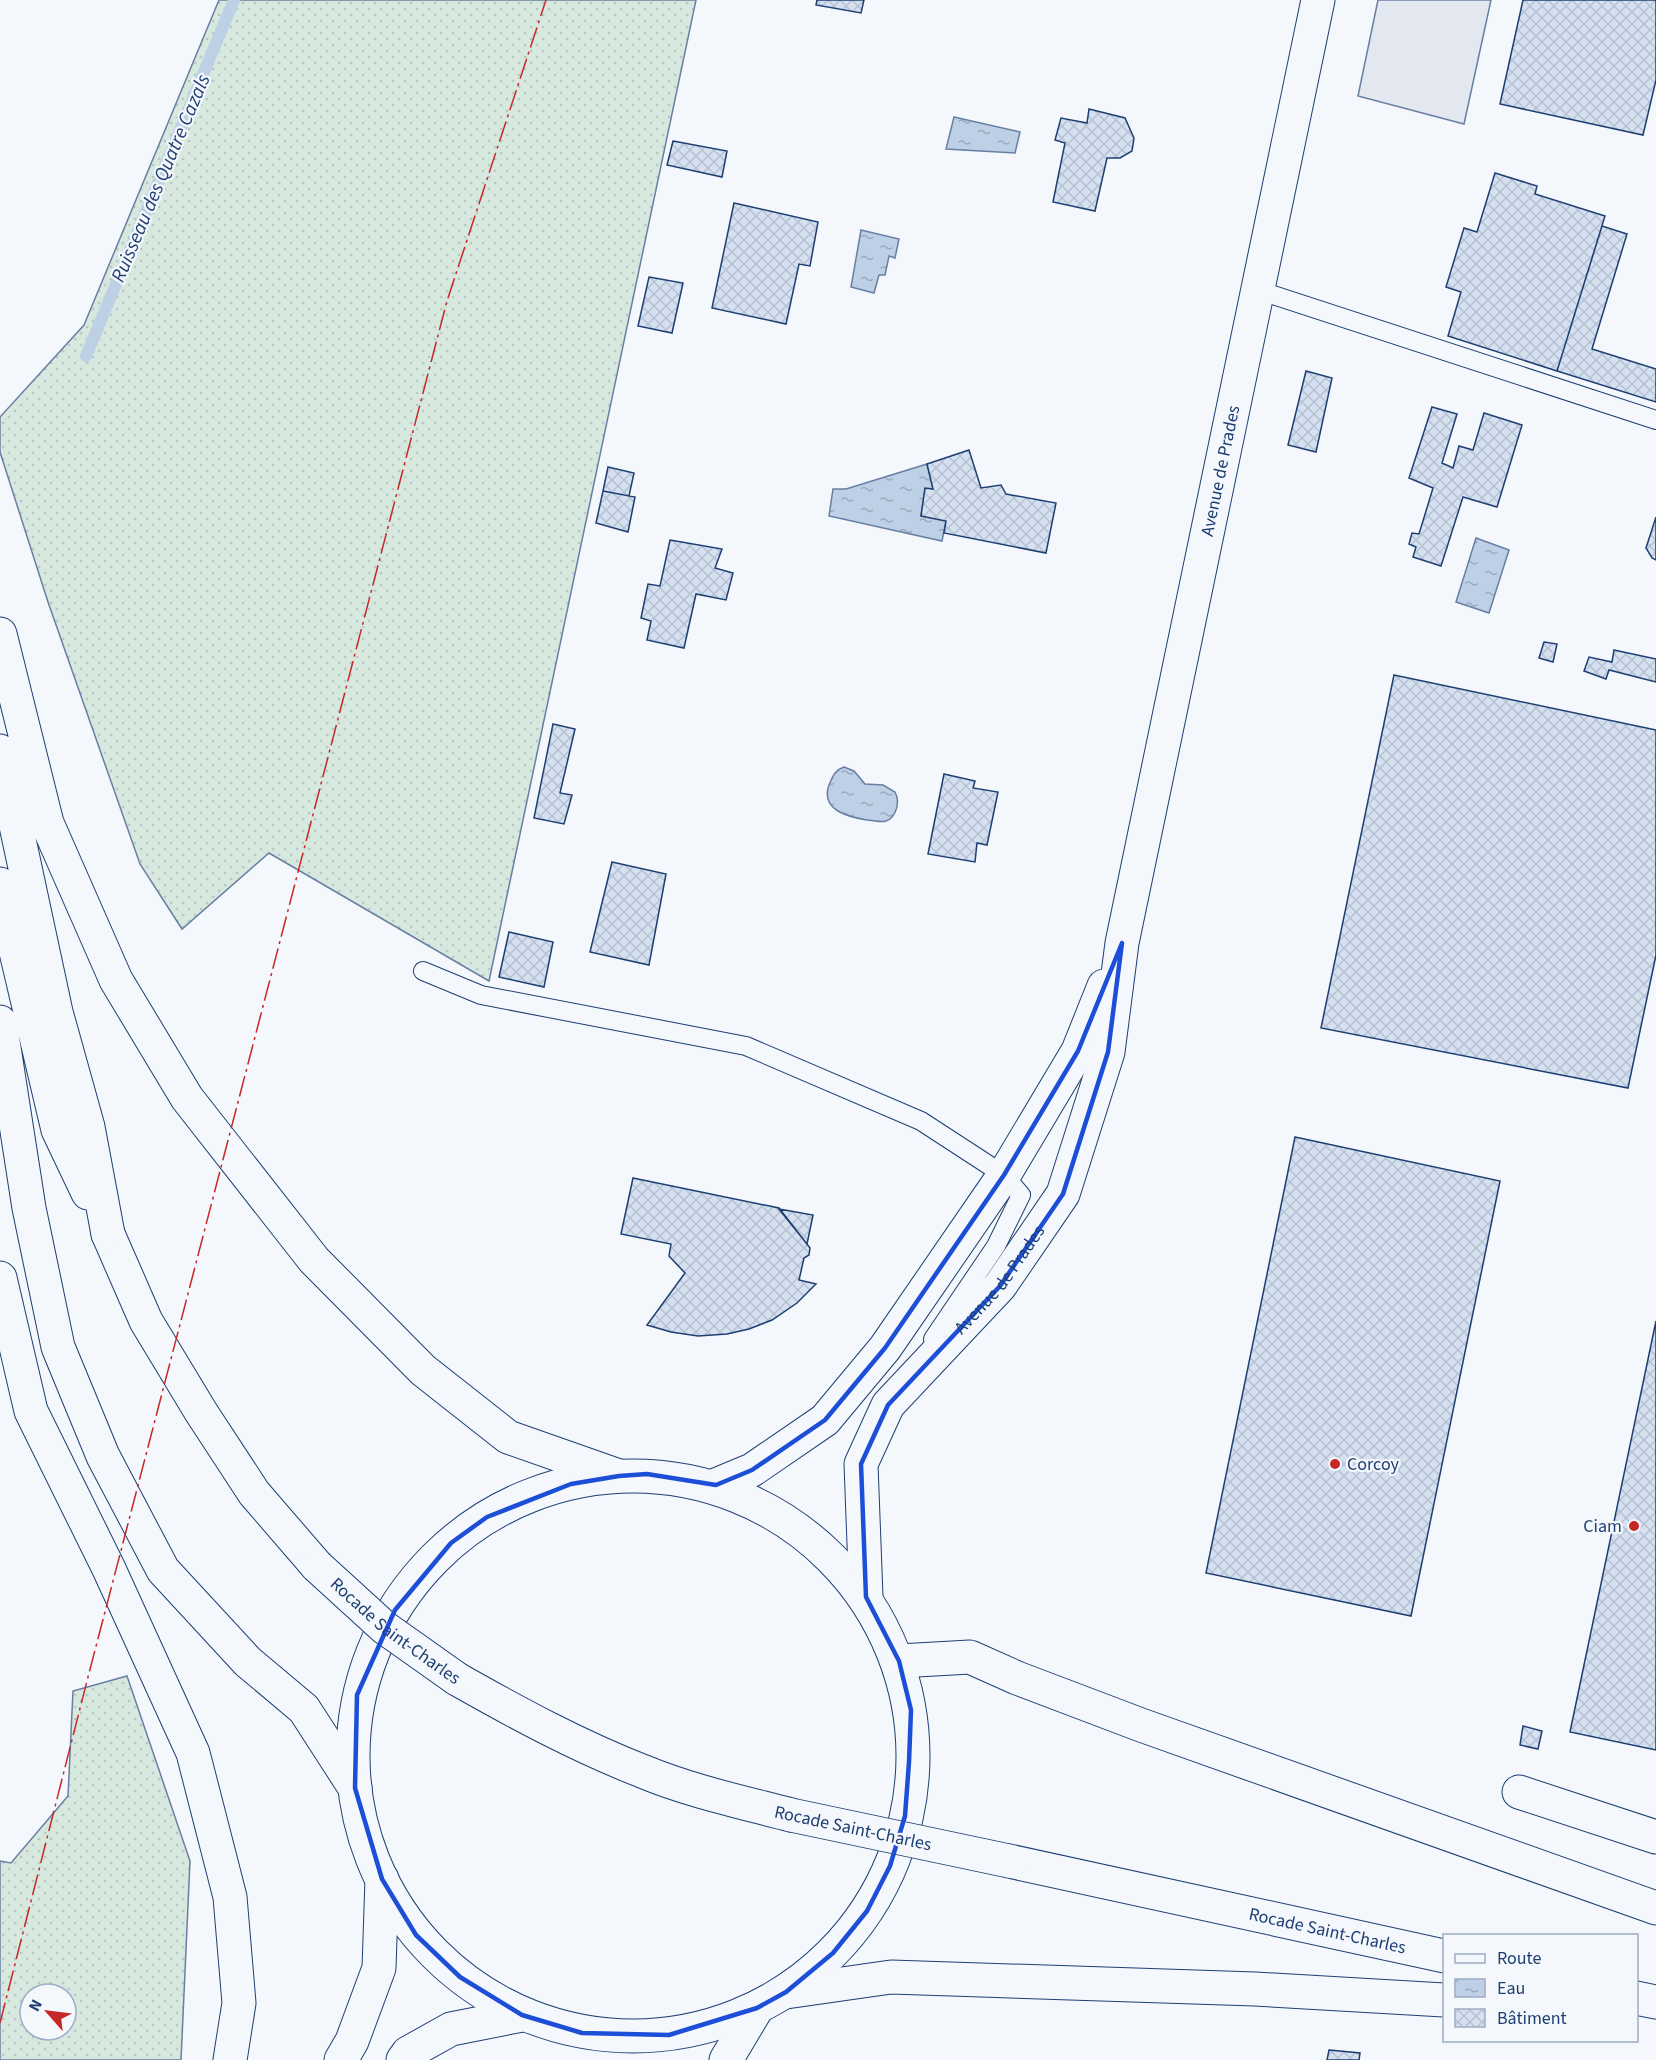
<svg xmlns="http://www.w3.org/2000/svg" width="1656" height="2060" font-family="'Source Sans 3',sans-serif">
<style>
.grass{fill:url(#grass-dots);stroke:#687fa3;stroke-width:1.5;fill-rule:evenodd}
.parking{fill:#e3e8f0;stroke:#687fa3;stroke-width:1.5}
.water{fill:url(#water-ripples);stroke:#687fa3;stroke-width:1.5}
.lines{fill:none;stroke-linecap:round;stroke-linejoin:round}
.stream{stroke:#bed0e5;stroke-width:12}
.building{fill:url(#building-cross-hatch);stroke:#1d3f73;stroke-width:1.5}
.service-casing{stroke:#1d3f73;stroke-width:20}
.minor-casing{stroke:#1d3f73;stroke-width:35}
.secondary-casing{stroke:#1d3f73;stroke-width:35}
.primary-casing{stroke:#1d3f73;stroke-width:35}
.trunk-casing{stroke:#1d3f73;stroke-width:35}
.service{stroke:#f4f7fb;stroke-width:18}
.minor{stroke:#f4f7fb;stroke-width:33}
.secondary{stroke:#f4f7fb;stroke-width:33}
.primary{stroke:#f4f7fb;stroke-width:33}
.trunk{stroke:#f4f7fb;stroke-width:33}
.primary-bridge-casing{stroke:#1d3f73;stroke-width:35;stroke-linecap:butt}
.primary-bridge{stroke:#f4f7fb;stroke-width:33}
.power{stroke:#c62828;stroke-width:1.5;stroke-dasharray:21 4.5 3 4.5;stroke-linecap:butt}
.marked{fill:none;stroke:#1d4ed8;stroke-width:4.5;stroke-linejoin:round}
.poi-dot{fill:#c62828;stroke:#f4f7fb;stroke-width:2}
.labels{text-anchor:middle;stroke-width:4.5;stroke-linejoin:round;paint-order:stroke}
.street-label{font-size:18px;fill:#1d3f73;stroke:#f4f7fb}
.poi-label{font-size:18px;fill:#1d3f73;stroke:#f4f7fb;text-anchor:start}
.water-label{font-size:20px;font-style:italic;fill:#1d3f73;stroke:#f4f7fb}
</style>
<defs>
<pattern id="grass-dots" width="8" height="8" patternUnits="userSpaceOnUse" patternTransform="scale(1.5)"><rect width="8" height="8" fill="#d7e8df"/><path d="M2 2h.1M6 6h.1" fill="none" stroke="#b8c8c3" stroke-width="1.8" stroke-linecap="round"/></pattern>
<pattern id="water-ripples" width="26" height="14" patternUnits="userSpaceOnUse" patternTransform="scale(1.5)"><rect width="26" height="14" fill="#bed0e5"/><path d="M2 4q2-2 4 0t4 0M15 11q2-2 4 0t4 0" fill="none" stroke="#9aaabe"/></pattern>
<pattern id="building-cross-hatch" width="8" height="8" patternUnits="userSpaceOnUse" patternTransform="scale(1.5)"><rect width="8" height="8" fill="#d5e0f0"/><path d="M0 0l8 8M0 8l8-8" fill="none" stroke="#b6c1d1"/></pattern>
</defs>
<rect width="100%" height="100%" fill="#f4f7fb"/>
<path class="grass" d="M 219,0 L 696,0 L 489,981 L 269,853 L 182,929 L 140,864 L 48,602 L 0,452 L 0,417 L 84,325 Z
M 127,1676 L 190,1861 L 181,2060 L 0,2060 L 0,1861 L 11,1863 L 68,1796 L 73,1691 ZM 30,1994 L 66,1994 L 66,2030 L 30,2030 Z"/>
<path class="parking" d="M 1378,0 L 1491,0 L 1464,124 L 1358,96 Z"/>
<path class="water" d="M 954,117 L 1020,132 L 1015,153 L 946,149 Z
M 861,230 L 899,239 L 895,258 L 889,256 L 885,275 L 879,275 L 874,293 L 851,287 Z
M 927,464 L 933,489 L 925,489 L 921,516 L 946,521 L 942,541 L 829,516 L 833,489 L 846,489 Z
M 1476,538 L 1509,550 L 1489,613 L 1456,602 Z
M 844,767 L 854,771 L 865,784 L 883,785 L 895,792 C 900,801 897,817 886,821 C 881,823 872,820 867,820 C 848,817 820,810 829,785 C 833,776 835,770 844,767 Z"/>
<g class="lines">
<path class="stream" d="M 86,356 L 234,0"/>
</g>
<path class="building" d="M 817,0 L 864,0 L 861,13 L 816,5 Z
M 1523,0 L 1656,0 L 1656,80 L 1643,135 L 1500,104 Z
M 1089,109 L 1125,118 L 1134,138 L 1132,151 L 1120,158 L 1107,158 L 1095,211 L 1053,202 L 1065,143 L 1055,140 L 1061,118 L 1087,123 Z
M 673,141 L 727,151 L 722,177 L 667,165 Z
M 1495,173 L 1537,186 L 1535,194 L 1605,216 L 1557,371 L 1448,336 L 1461,292 L 1446,287 L 1464,228 L 1477,232 Z
M 734,203 L 818,222 L 810,266 L 799,264 L 786,324 L 712,308 Z
M 1602,226 L 1627,234 L 1592,349 L 1656,369 L 1656,402 L 1557,371 Z
M 649,277 L 683,283 L 672,333 L 638,326 Z
M 1306,371 L 1332,378 L 1316,452 L 1288,445 Z
M 1432,407 L 1457,414 L 1442,463 L 1453,468 L 1459,446 L 1473,450 L 1484,413 L 1522,425 L 1497,507 L 1463,497 L 1441,566 L 1413,557 L 1416,547 L 1409,544 L 1412,533 L 1419,534 L 1433,488 L 1409,478 Z
M 969,450 L 981,488 L 1001,485 L 1006,494 L 1056,503 L 1046,553 L 944,533 L 946,521 L 921,516 L 925,488 L 933,489 L 927,464 Z
M 608,467 L 634,473 L 629,496 L 603,491 Z
M 603,491 L 635,497 L 628,532 L 596,523 Z
M 1656,517 L 1656,560 L 1652,558 L 1646,548 Z
M 670,540 L 722,549 L 715,568 L 733,573 L 726,600 L 696,594 L 684,648 L 647,640 L 651,621 L 641,618 L 648,584 L 660,586 Z
M 1544,642 L 1557,644 L 1553,662 L 1539,658 Z
M 1614,650 L 1656,659 L 1656,682 L 1609,670 L 1606,679 L 1584,671 L 1589,657 L 1612,662 Z
M 1394,675 L 1656,730 L 1656,955 L 1628,1088 L 1321,1028 Z
M 553,724 L 575,729 L 560,793 L 572,795 L 564,824 L 534,818 Z
M 944,774 L 975,781 L 973,788 L 998,792 L 987,845 L 977,843 L 975,862 L 928,854 Z
M 612,862 L 666,874 L 649,965 L 590,952 Z
M 509,932 L 553,942 L 544,987 L 499,977 Z
M 1295,1137 L 1500,1181 L 1411,1616 L 1206,1573 Z
M 633,1178 L 779,1208 L 810,1248 L 809,1255 L 804,1258 L 799,1280 L 816,1284 L 797,1303 L 772,1320 L 749,1329 L 727,1334 L 698,1336 L 671,1332 L 647,1325 L 685,1273 L 669,1256 L 671,1244 L 621,1234 Z
M 779,1209 L 813,1215 L 807,1244 Z
M 1656,1321 L 1656,1750 L 1570,1732 Z
M 1523,1726 L 1542,1731 L 1538,1749 L 1520,1745 Z
M 1329,2050 L 1360,2053 L 1359,2060 L 1327,2060 Z"/>
<g class="lines">
<g class="service-casing">
<path id="service" d="M 1258,290 L 1656,420
M 423,971 L 481,995 L 746,1046 L 921,1121 L 1004,1175 L 1021,1195 L 996,1246 L 933,1339"/>
</g>
<g class="minor-casing">
<path id="minor" d="M 1519,1792 L 1656,1837"/>
</g>
<g class="secondary-casing">
<g id="secondary">
<circle cx="633" cy="1756" r="280"/>
<path d="M 716,1485 L 752,1470 L 825,1420 L 885,1348 L 1004,1175 L 1078,1051 L 1104,986"/>
<path id="s1" d="M 866,1597 L 861,1464 L 888,1405 L 1000,1286 L 1063,1194 L 1108,1052 L 1122,943 L 1318,0"/>
<path d="M 726,2060 L 757,2008"/>
</g>
</g>
<g class="primary-casing">
<g id="primary">
<path d="M 108,1234 L 146,1321 L 201,1412 L 254,1493 L 317,1566"/>
<path d="M 899,1661 L 970,1657 L 1017,1678 L 1141,1725 L 1656,1908"/>
<path d="M 457,1679 C 517,1713 578,1746 642,1771 C 690,1791 741,1802 791,1815"/>
<path id="s2" d="M 1009,1861 L 1444,1956"/>
<path d="M 786,1992 L 891,1977 L 1255,1989 L 1444,2000"/>
<path d="M 1636,1998 L 1656,2002"/>
</g>
</g>
<g class="trunk-casing">
<path id="trunk" d="M 0,634 L 47,823 L 116,980 L 187,1098 L 314,1260 L 423,1370 L 508,1437 L 619,1476
M 0,751 L 56,1012 L 88,1127 L 108,1234
M 0,884 L 58,1130 L 88,1193
M 0,1022 L 29,1208 L 58,1347 L 103,1456 L 163,1570 L 248,1662 L 304,1709 L 355,1788
M 0,1278 L 31,1411 L 109,1569 L 193,1753 L 230,1897 L 239,2003 L 230,2060
M 341,2060 L 352,2041 L 379,1968 L 382,1879
M 403,2060 L 408,2053 L 451,2029 L 522,2015"/>
</g>
<use href="#service" class="service"/>
<use href="#minor" class="minor"/>
<use href="#secondary" class="secondary"/>
<use href="#primary" class="primary"/>
<use href="#trunk" class="trunk"/>
<g class="primary-bridge-casing">
<g id="primary-bridge">
<path id="s3" d="M 317,1566 L 385,1628 L 457,1679"/>
<path d="M 791,1815 L 1009,1861"/>
</g>
</g>
<use href="#primary-bridge" class="primary-bridge"/>
<path class="power" d="M 0,2023 L 88,1677 L 447,301 L 546,0"/>
</g>
<path class="marked" d="M 1122,943 L 1108,1052 L 1063,1194 L 1000,1286 L 888,1405 L 861,1464 L 866,1597 L 899,1661 L 911,1710 L 909,1762 L 905,1816 L 890,1866 L 867,1911 L 833,1953 L 786,1992 L 757,2008 L 669,2035 L 582,2033 L 522,2015 L 460,1977 L 416,1935 L 382,1879 L 355,1788 L 357,1695 L 395,1610 L 451,1543 L 487,1517 L 571,1484 L 619,1476 L 647,1474 L 716,1485 L 752,1470 L 825,1420 L 885,1348 L 1004,1175 L 1078,1051 Z"/>
<g class="poi-dot">
<circle cx="1335" cy="1464" r="6"/>
<circle cx="1634" cy="1526" r="6"/>
</g>
<g class="labels">
<g class="street-label">
<text dy="6" stroke="none"><textPath href="#s1" startOffset="1214">Avenue de Prades</textPath></text>
<text dy="6" stroke="none"><textPath href="#s1" startOffset="366">Avenue de Prades</textPath></text>
<text dy="6" stroke="none"><textPath href="#s3" startOffset="102">Rocade Saint-Charles</textPath></text>
<text transform="translate(853 1828) rotate(12)" y="6">Rocade Saint-Charles</text>
<text dy="6" stroke="none"><textPath href="#s2" startOffset="326">Rocade Saint-Charles</textPath></text>
</g>
<g class="poi-label">
<text x="1347" y="1470">Corcoy</text>
<text x="1622" y="1532" text-anchor="end">Ciam</text>
</g>
<g class="water-label">
<text transform="translate(160 178) rotate(-67)" y="7">Ruisseau des Quatre Cazals</text>
</g>
</g>
<rect x="1443" y="1934" width="195" height="108" fill="#f4f7fb" stroke="#9eadc5" stroke-width="1.5"/>
<rect x="1455" y="1954" width="30" height="9" fill="#f4f7fb" stroke="#9eadc5" stroke-width="1.5"/>
<text x="1497" y="1964" font-size="18" fill="#1d3f73">Route</text>
<rect x="1455" y="1979" width="30" height="18" fill="url(#water-ripples)" stroke="#9eadc5" stroke-width="1.5"/>
<text x="1497" y="1994" font-size="18" fill="#1d3f73">Eau</text>
<rect x="1455" y="2009" width="30" height="18" fill="url(#building-cross-hatch)" stroke="#9eadc5" stroke-width="1.5"/>
<text x="1497" y="2024" font-size="18" fill="#1d3f73">Bâtiment</text>
<g transform="translate(48 2012) rotate(298)"><circle r="28" fill="#f4f7fb" stroke="#9eadc5" stroke-width="1.5"/>
<path d="M0-4.5L10 22L0 15L-10 22Z" fill="#c62828"/>
<text y="-9" font-size="16" font-weight="bold" text-anchor="middle" fill="#1d3f73">N</text>
</g>
</svg>
